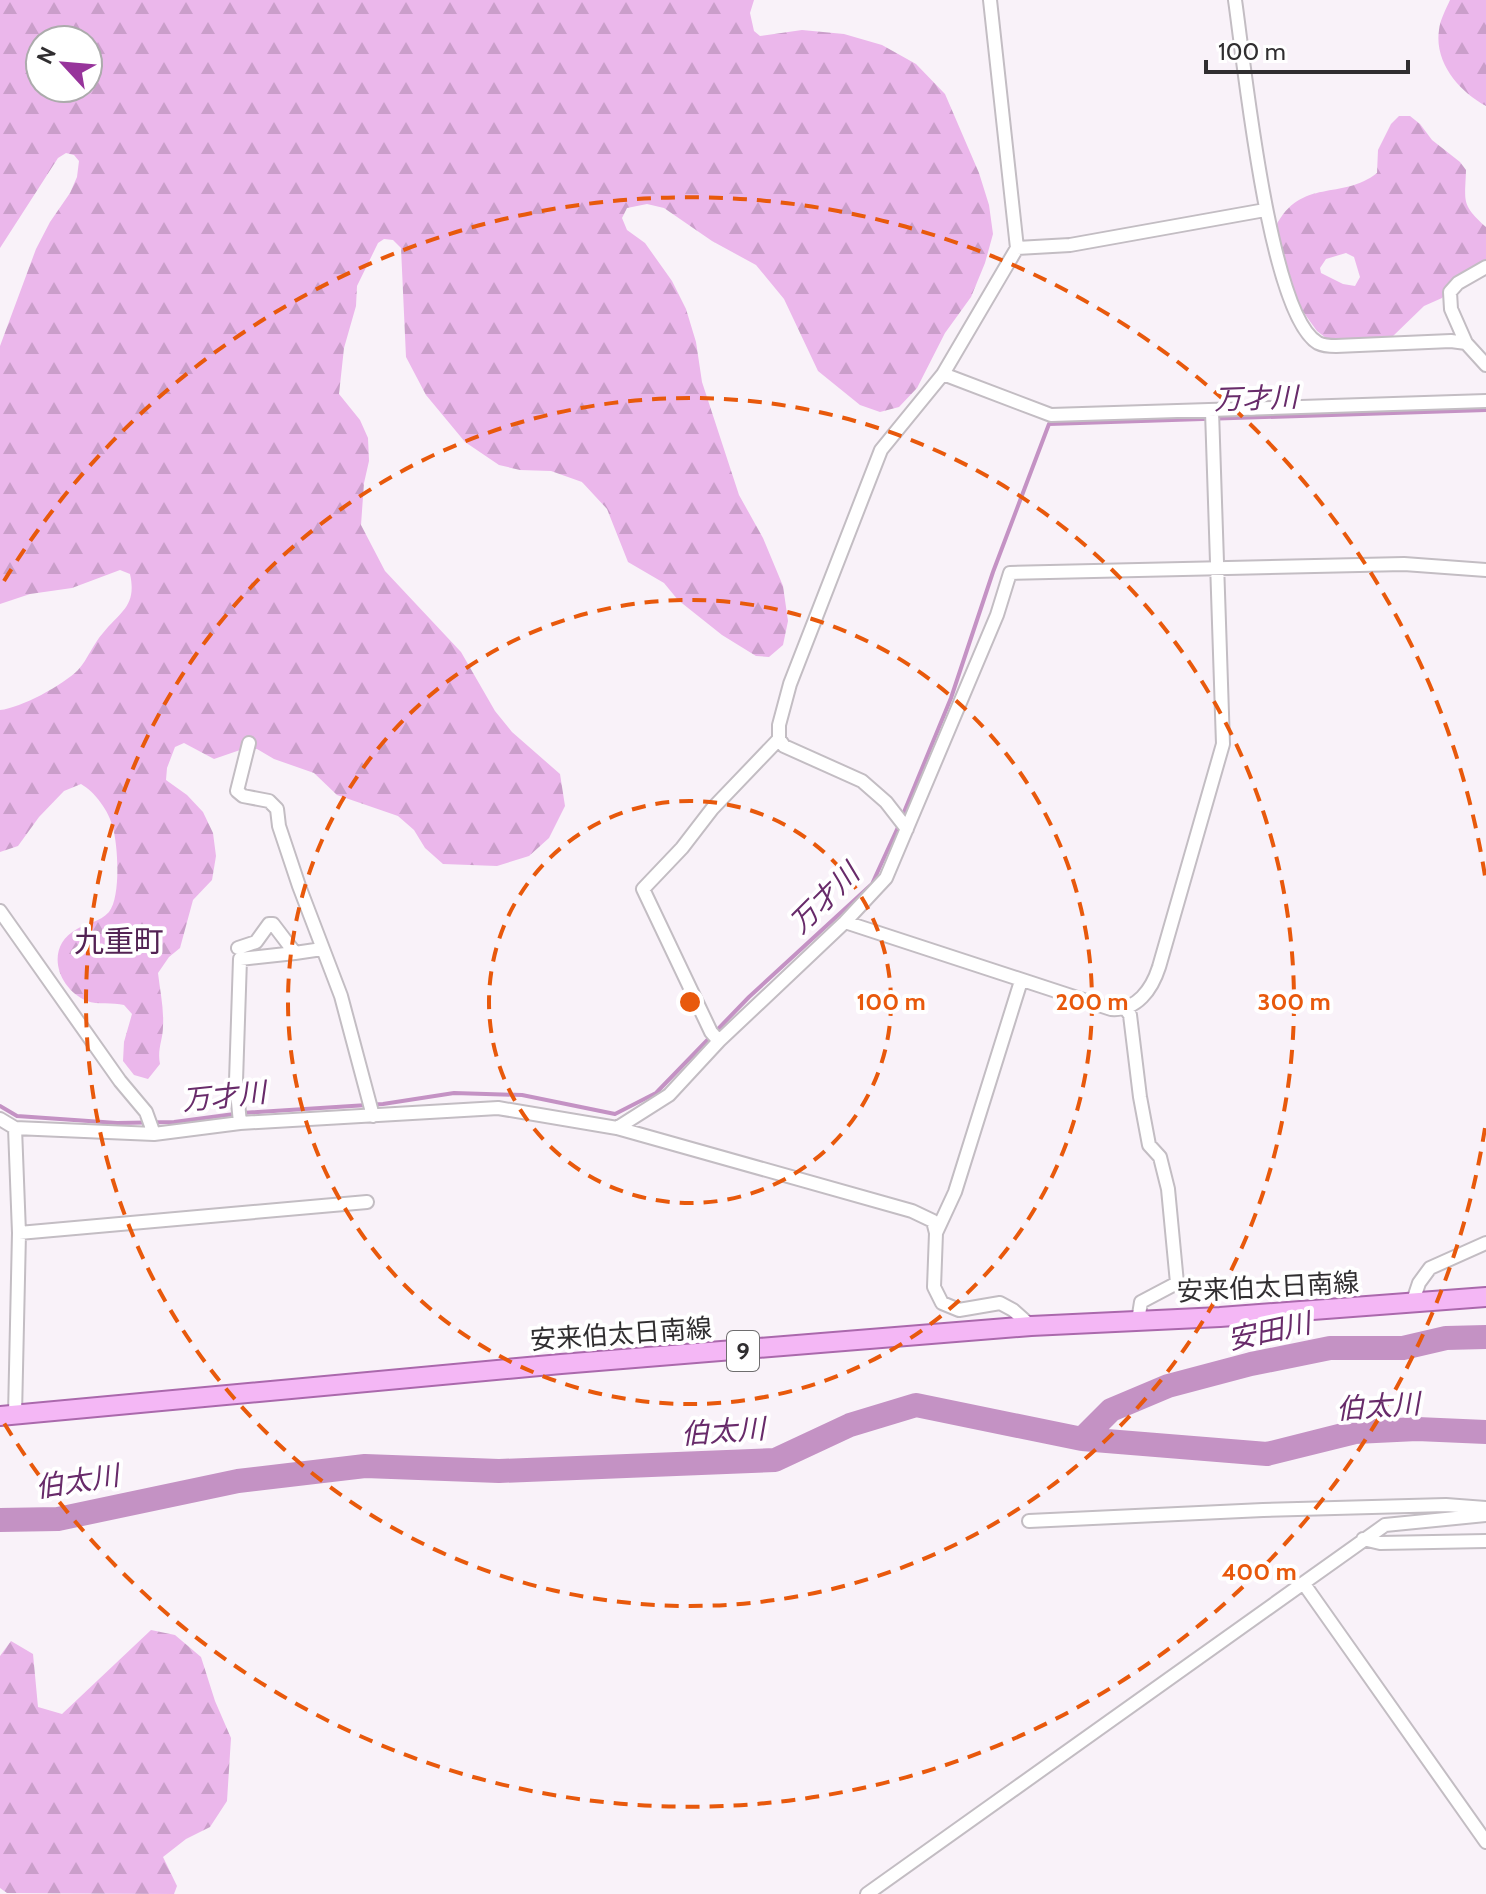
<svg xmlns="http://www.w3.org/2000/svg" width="1486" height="1894" font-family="Cabin,'Noto Sans JP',sans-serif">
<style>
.forest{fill:url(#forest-firs);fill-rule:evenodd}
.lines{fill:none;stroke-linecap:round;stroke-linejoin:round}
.stream{stroke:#c492c4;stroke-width:4}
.river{stroke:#c492c4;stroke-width:24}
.street-casing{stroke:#c3bdc3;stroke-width:16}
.primary-casing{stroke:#aa68ac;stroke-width:22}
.street{stroke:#fff;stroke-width:12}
.primary{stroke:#f4b7f5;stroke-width:18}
.ring{fill:none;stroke:#e8590c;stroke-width:4;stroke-dasharray:14 10}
.labels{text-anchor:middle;stroke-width:8;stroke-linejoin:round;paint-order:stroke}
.shield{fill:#fff;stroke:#6e6d6e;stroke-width:2}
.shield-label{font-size:24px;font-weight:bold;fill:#302e30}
.street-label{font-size:26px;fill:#302e30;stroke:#fff}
.water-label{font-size:28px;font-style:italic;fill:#682b6a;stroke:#fff}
.quarter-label{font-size:30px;fill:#532354;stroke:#fff}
.centre{fill:#e8590c;stroke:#fff;stroke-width:4}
.ring-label{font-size:24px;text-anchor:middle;font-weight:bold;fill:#e8590c;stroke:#fff;stroke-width:8;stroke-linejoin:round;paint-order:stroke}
</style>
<defs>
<pattern id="forest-firs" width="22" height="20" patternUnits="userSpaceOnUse" patternTransform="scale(2)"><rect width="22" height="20" fill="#ebb7eb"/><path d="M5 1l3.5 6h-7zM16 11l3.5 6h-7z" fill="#ca9eca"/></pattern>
</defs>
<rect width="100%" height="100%" fill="#f9f2f9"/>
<path class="forest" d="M 0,0 L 754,0 L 750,13 L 754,31 L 760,36 L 802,30 L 844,34 L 882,45 L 916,64 L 945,94 L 979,173 L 989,205 L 993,234 L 985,263 L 971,297 L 945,333 L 917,388 L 899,407 L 880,412 L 860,405 L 818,371 L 784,299 L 756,265 L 712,241 L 664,208 L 647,204 L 627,208 L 622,218 L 627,230 L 645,243 L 672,281 L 686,309 L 696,342 L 702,382 L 739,495 L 763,538 L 783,586 L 788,621 L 783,645 L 769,657 L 756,656 L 722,635 L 678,600 L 664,583 L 628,562 L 607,509 L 582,482 L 551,471 L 520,470 L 499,465 L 465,442 L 426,395 L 406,357 L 401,248 L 393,240 L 384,239 L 378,243 L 357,286 L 356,306 L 344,348 L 339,394 L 360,420 L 368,438 L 369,461 L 364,483 L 361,525 L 385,571 L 461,652 L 495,711 L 512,732 L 560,774 L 565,806 L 549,838 L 529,856 L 497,866 L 443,864 L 425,848 L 414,830 L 398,816 L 337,795 L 314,773 L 274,759 L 257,749 L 243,749 L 214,759 L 184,743 L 175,747 L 167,768 L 166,780 L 187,795 L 203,812 L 213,833 L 216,856 L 212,880 L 193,900 L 180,948 L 169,957 L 158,973 C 160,991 164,1008 163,1026 C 163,1040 157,1049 160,1064 L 148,1079 L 134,1075 L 123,1061 L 124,1042 L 132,1014 L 124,1005 C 113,1002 97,1005 87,1001 C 57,988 44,947 77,929 C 88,922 99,923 109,912 C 121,897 118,846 113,828 C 109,811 95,792 81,784 L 64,791 L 39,817 L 18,846 L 0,852 L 0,710 C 21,708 63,685 78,670 C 88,659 93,644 103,633 C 121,611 137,606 130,574 L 120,570 L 72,588 L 30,594 L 0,604 L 0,346 L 36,249 L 50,222 L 70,193 L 77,177 L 79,161 L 74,155 L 66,153 L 58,158 L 0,248 ZM 40,40 L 88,40 L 88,88 L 40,88 Z
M 1450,0 L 1486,0 L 1486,106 C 1460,92 1434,63 1439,30 C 1440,20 1446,9 1450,0 Z
M 1399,116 L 1410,116 L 1420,124 L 1432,140 L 1460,162 L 1466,170 C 1465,203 1461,204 1486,227 L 1486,261 L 1459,276 L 1442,298 L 1424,306 L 1391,338 L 1336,341 L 1326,338 L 1317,331 L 1299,306 L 1281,261 L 1276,226 C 1301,177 1342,201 1377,173 L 1378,150 L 1391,124 ZM 1346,253 L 1354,257 L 1360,277 L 1355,286 L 1343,284 L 1321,273 L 1320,268 L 1326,259 Z
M 151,1630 L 175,1635 L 201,1657 L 215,1701 L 231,1738 L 227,1801 L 210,1827 L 186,1839 L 163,1857 L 177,1886 L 174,1894 L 7,1893 L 0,1888 L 0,1656 L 11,1641 L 33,1654 L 38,1707 L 62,1714 Z"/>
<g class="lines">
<path class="stream" d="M 902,817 L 951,698 L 993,572 L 1049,424 L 1486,410
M 0,1106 L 17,1116 L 117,1123 L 174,1122 L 242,1113 L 383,1104 L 454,1093 L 522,1095 L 615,1114 L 656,1093 L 749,997 L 872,884 L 899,825"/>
<path class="river" d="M 1082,1439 L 1111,1410 L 1168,1386 L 1251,1364 L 1330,1348 L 1403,1348 L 1446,1338 L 1486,1337
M 0,1520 L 58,1519 L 238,1481 L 365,1466 L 499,1471 L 775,1460 L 850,1425 L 916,1405 L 1082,1439 L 1267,1454 L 1355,1432 L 1417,1429 L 1486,1432"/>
<g class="street-casing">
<path id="street" d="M 1235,0 C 1244,61 1269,315 1318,343 C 1324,346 1331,346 1336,346 L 1451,341 L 1466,343 L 1486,365
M 1017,248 L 1070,245 L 1265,210
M 1466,343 L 1451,309 L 1450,292 L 1458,283 L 1486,267
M 943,374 L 1051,415 L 1486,401
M 249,743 L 237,791 L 243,796 L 269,801 L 277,809 L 279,826 L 299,886 L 341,996 L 373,1116
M 907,829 L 886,802 L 862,781 L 784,746 L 779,739 L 779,725 L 790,684 L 881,450 L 943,374 L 1017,248 L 990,0
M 0,911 L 120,1081 L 146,1112 L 154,1134
M 845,922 L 1111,1009 C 1137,1011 1152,989 1159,967 L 1223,744 L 1212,411
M 238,948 L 256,942 L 269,924 L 273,924 L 295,953 L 322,949
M 1021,981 L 955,1192 L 936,1233 L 934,1287 L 942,1303 L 959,1310 L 1000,1303 L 1013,1310 L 1031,1326
M 1125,1008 L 1130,1015 L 1140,1097 L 1149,1145 L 1160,1157 L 1168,1189 L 1177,1283 L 1141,1302 L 1138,1321
M 719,1041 L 711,1032 L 643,889 L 682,848 L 712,809 L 779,739
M 0,1119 L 15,1128 L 154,1134 L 240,1123 L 498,1108 L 617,1128 L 912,1211 L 933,1221 L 936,1233
M 240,1123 L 236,1081 L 240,959 L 295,953
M 15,1128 L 19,1233 L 15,1415
M 617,1128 L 669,1095 L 719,1041 L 845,922 L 886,878 L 997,615 L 1010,573 L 1404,564 L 1486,570
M 19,1233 L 367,1202
M 1412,1304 L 1419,1283 L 1430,1268 L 1486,1243
M 1029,1521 L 1263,1510 L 1446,1505 L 1486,1508
M 1363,1539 L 1380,1543 L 1486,1541
M 1304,1584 L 1486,1842
M 867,1894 L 1385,1525 L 1486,1515"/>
</g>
<g class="primary-casing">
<path id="primary" d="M 0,1416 L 561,1364 L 1031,1326 L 1220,1317 L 1486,1297"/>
</g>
<use href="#street" class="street"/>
<use href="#primary" class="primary"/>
</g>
<g class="ring">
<circle cx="690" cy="1002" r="201"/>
<circle cx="690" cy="1002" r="402"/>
<circle cx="690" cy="1002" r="604"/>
<path d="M1485 1128A805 805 0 0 1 4 1423M4 581A805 805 0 0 1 1485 876"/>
</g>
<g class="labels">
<rect class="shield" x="727" y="1331" width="32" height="40" rx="6"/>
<g class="shield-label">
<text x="743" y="1359">9</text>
</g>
<g class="street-label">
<text transform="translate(1268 1287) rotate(-3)" y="9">安来伯太日南線</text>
<text transform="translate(621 1334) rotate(-4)" y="9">安来伯太日南線</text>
</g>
<g class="water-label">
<text transform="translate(1256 398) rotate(-2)" y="10">万才川</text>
<text transform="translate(824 898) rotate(-45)" y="10">万才川</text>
<text transform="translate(224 1096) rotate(-6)" y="10">万才川</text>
<text transform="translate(1269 1331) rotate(-12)" y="10">安田川</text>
<text transform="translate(1378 1406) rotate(-4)" y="10">伯太川</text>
<text transform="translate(723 1431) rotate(-4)" y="10">伯太川</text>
<text transform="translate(77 1481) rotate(-9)" y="10">伯太川</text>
</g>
<g class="quarter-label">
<text x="119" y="952">九重町</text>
</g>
</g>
<circle cx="690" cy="1002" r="12" class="centre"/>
<g class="ring-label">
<text x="891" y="1010">100 m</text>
<text x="1092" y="1010">200 m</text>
<text x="1294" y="1010">300 m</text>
<text x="1259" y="1580">400 m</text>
</g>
<g transform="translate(64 64) rotate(296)"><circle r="38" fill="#ffffff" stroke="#acabac" stroke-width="2"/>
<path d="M0-6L14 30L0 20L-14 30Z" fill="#97349b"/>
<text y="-12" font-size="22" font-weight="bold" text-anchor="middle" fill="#302e30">N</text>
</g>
<path d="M1206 60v12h202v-12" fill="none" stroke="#302e30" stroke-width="4"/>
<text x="1218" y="60" font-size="24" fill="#302e30" stroke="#ffffff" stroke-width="6" paint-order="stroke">100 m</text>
</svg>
